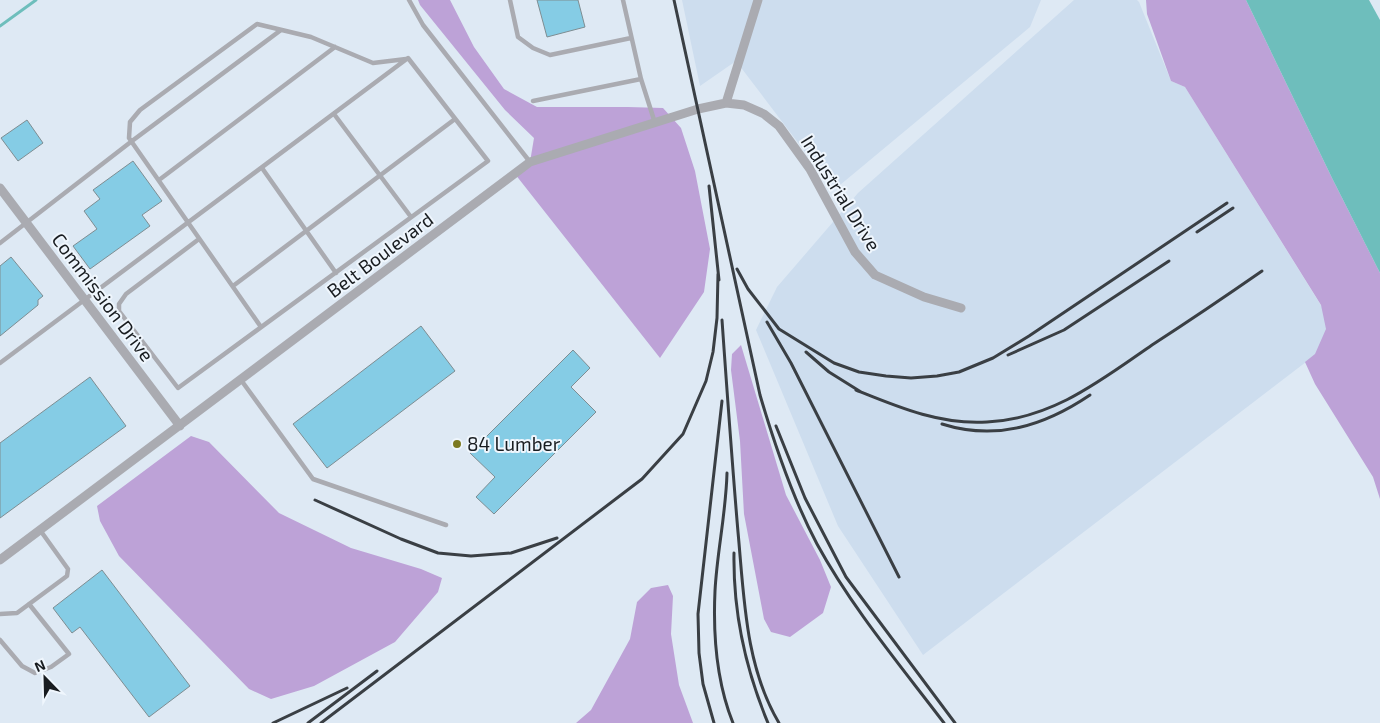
<svg xmlns="http://www.w3.org/2000/svg" width="1380" height="723" font-family="'Exo 2',sans-serif">
<style>
.built{fill:#cdddee}
.forest{fill:#bda2d7}
.water{fill:#6ebebc}
.lines{fill:none;stroke-linecap:round;stroke-linejoin:round}
.stream{stroke:#6ebebc;stroke-width:3}
.building{fill:#85cce5;stroke:#7e8d92}
.service{stroke:#aaabb1;stroke-width:4.5}
.minor{stroke:#aaabb1;stroke-width:9}
.rail{stroke:#3a3f44;stroke-width:3}
.poi-dot{fill:#7c7a21;stroke:#eff6fd;stroke-width:2}
.labels{text-anchor:middle;stroke-width:4;stroke-linejoin:round;paint-order:stroke}
.street-label{font-size:19px;fill:#181c20;stroke:#eff6fd}
.poi-label{font-size:19px;fill:#181c20;stroke:#eff6fd;text-anchor:start}
</style>
<rect width="100%" height="100%" fill="#dee9f4"/>
<path class="built" d="M 682,0 L 1041,0 L 1030,27 L 834,190 L 736,61 L 700,86 Z
M 1074,0 L 1137,0 L 1139,2 L 1171,81 L 1185,87 L 1340,336 L 923,655 L 838,526 L 756,330 L 777,287 L 858,193 Z"/>
<path class="forest" d="M 418,0 L 450,0 L 474,47 L 504,89 L 537,107 L 628,107 L 663,108 L 681,128 L 695,171 L 710,249 L 704,292 L 660,358 L 515,174 L 530,162 L 534,138 L 505,110 L 420,5 Z
M 1146,0 L 1246,0 L 1332,178 L 1380,273 L 1380,499 L 1373,477 L 1315,384 L 1305,362 L 1315,354 L 1326,329 L 1321,305 L 1185,87 L 1171,81 L 1147,14 Z
M 741,345 L 786,495 L 820,560 L 831,587 L 823,613 L 790,637 L 771,632 L 764,619 L 744,514 L 740,441 L 731,370 L 732,354 Z
M 191,436 L 209,442 L 279,513 L 351,548 L 421,569 L 442,578 L 438,592 L 395,642 L 314,686 L 271,699 L 249,689 L 119,556 L 100,521 L 97,506 Z
M 668,585 L 673,596 L 671,634 L 679,685 L 693,723 L 576,723 L 591,710 L 630,639 L 637,602 L 651,588 Z"/>
<path class="water" d="M 1246,0 L 1369,0 L 1380,20 L 1380,273 L 1332,178 Z"/>
<g class="lines">
<path class="stream" d="M 0,26 L 36,0"/>
</g>
<path class="building" d="M 537,0 L 578,0 L 585,27 L 547,37 Z
M 27,120 L 43,143 L 18,161 L 1,138 Z
M 133,161 L 162,201 L 142,215 L 150,226 L 90,269 L 73,246 L 97,229 L 84,211 L 100,199 L 93,190 Z
M 11,257 L 43,296 L 38,300 L 38,305 L 0,336 L 0,266 Z
M 421,326 L 455,371 L 327,468 L 293,424 Z
M 573,350 L 590,368 L 571,387 L 596,412 L 494,514 L 476,497 L 495,477 L 470,453 Z
M 90,377 L 126,426 L 0,518 L 0,443 Z
M 102,570 L 190,686 L 149,717 L 80,627 L 72,633 L 53,608 Z"/>
<g class="lines">
<path class="service" d="M 409,0 L 423,25 L 530,162
M 510,0 L 518,37 L 533,48 L 550,55 L 631,38
M 623,0 L 641,79 L 655,123
M 533,101 L 641,79
M 334,114 L 411,217
M 262,168 L 336,273
M 159,180 L 335,47
M 0,243 L 132,141 L 281,30
M 233,286 L 455,119
M 261,327 L 129,138 L 130,122 L 140,110 L 257,24 L 311,37 L 373,63 L 406,59
M 0,363 L 408,58 L 488,161 L 178,388 L 119,311 L 119,304 L 126,294 L 199,239
M 241,380 L 313,479 L 446,525
M 0,614 L 17,613 L 67,576 L 68,569 L 40,530
M 0,640 L 22,666 L 35,673 L 51,667 L 69,654 L 29,604"/>
<path class="minor" d="M 726,103 L 744,105 L 764,114 L 779,126 L 810,169 L 855,252 L 875,275 L 924,297 L 961,308
M 0,188 L 180,426
M 0,560 L 530,162 L 698,109 L 726,103 L 758,0"/>
<path class="rail" d="M 674,0 L 760,395 C 775,446 792,497 817,544 C 852,608 900,665 944,723
M 709,186 L 719,280
M 1197,232 L 1233,208
M 737,269 L 748,289 L 779,329 L 834,363 L 859,372 L 886,376 L 911,378 L 937,376 L 959,372 L 993,358 L 1029,336 L 1227,203
M 722,320 C 727,391 732,462 738,532 C 744,596 745,666 779,723
M 767,322 L 791,363 L 899,577
M 806,352 L 829,372 L 861,392
M 1008,355 L 1064,330 L 1169,261
M 856,390 C 898,407 940,425 987,422 C 1052,419 1100,381 1152,345 C 1189,321 1226,296 1262,271
M 942,424 C 996,441 1044,426 1090,395
M 776,426 L 805,498 L 846,577 L 955,723
M 727,473 C 726,513 717,552 715,591 C 713,634 717,683 733,723
M 315,500 L 401,539 L 438,553 L 471,556 L 511,553 L 557,538
M 734,553 C 733,613 745,668 768,723
M 273,723 L 347,688
M 308,723 L 377,671
M 321,723 L 642,479 L 683,434 L 706,381 L 713,352 L 717,318 L 718,274
M 714,723 L 703,684 L 699,653 L 698,614 L 722,401"/>
</g>
<circle class="poi-dot" cx="457" cy="444" r="5"/>
<g class="labels">
<g class="street-label">
<text transform="translate(841 193) rotate(58)" y="7">Industrial Drive</text>
<text transform="translate(380 255) rotate(-37)" y="7">Belt Boulevard</text>
<text transform="translate(103 297) rotate(53)" y="7">Commission Drive</text>
</g>
<g class="poi-label">
<text x="467" y="451">84 Lumber</text>
</g>
</g>
<g transform="translate(45 678) rotate(337)" stroke="#eff6fd" stroke-width="4" paint-order="stroke">
<path d="M0-4L9 19L0 12L-9 19Z" fill="#181c20"/>
<text y="-8" font-size="14" font-weight="bold" text-anchor="middle" fill="#181c20">N</text>
</g>
</svg>
